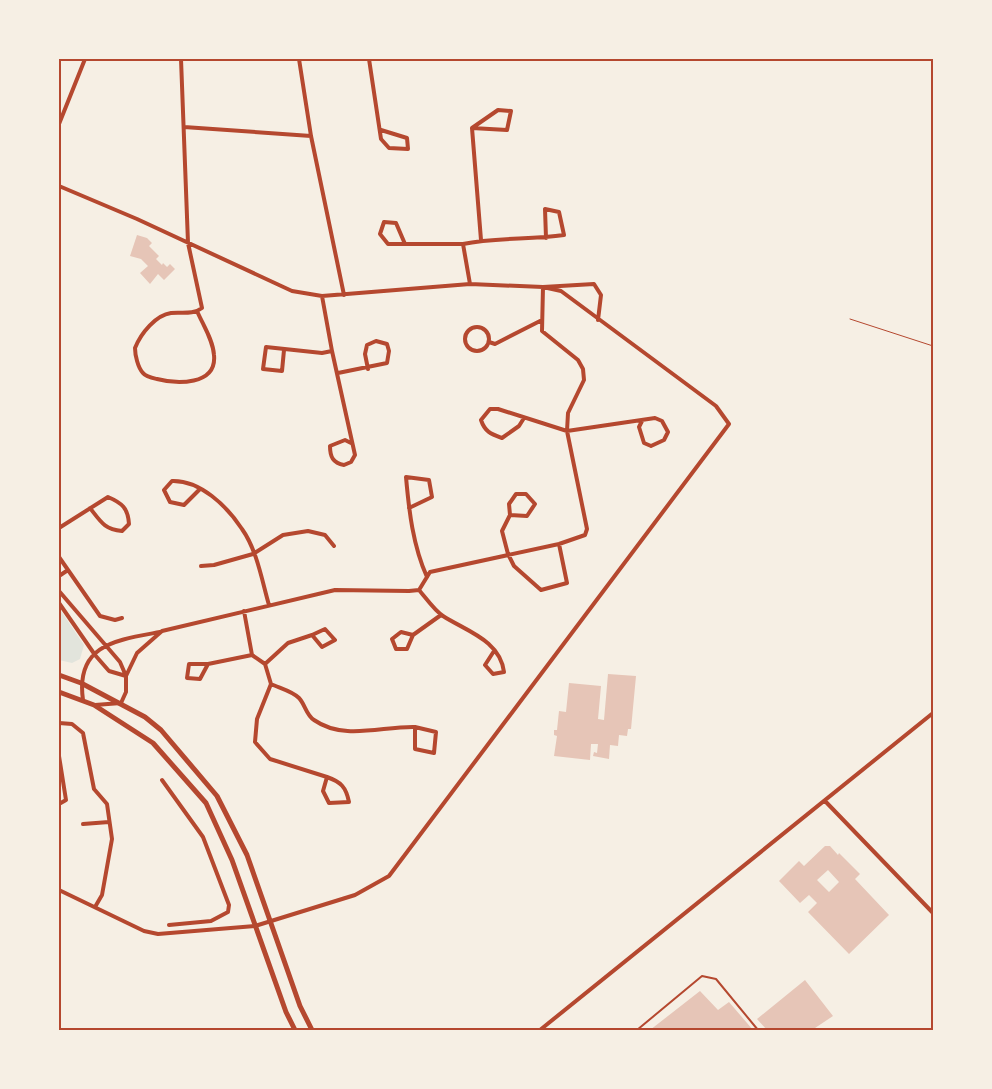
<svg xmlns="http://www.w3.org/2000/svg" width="992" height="1089" font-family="Manrope,sans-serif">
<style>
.green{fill:#e2e4dc}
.building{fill:#e6c5b7;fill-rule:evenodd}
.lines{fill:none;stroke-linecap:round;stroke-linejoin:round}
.path{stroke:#b5482f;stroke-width:1}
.service{stroke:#b5482f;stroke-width:2}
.minor{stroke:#b5482f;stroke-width:4}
.tertiary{stroke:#b5482f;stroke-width:5}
.neatline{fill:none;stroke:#b5482f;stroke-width:2}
</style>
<rect width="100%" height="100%" fill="#f6efe4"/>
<path class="green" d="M 59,608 L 84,645 L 80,659 L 72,663 L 59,660 Z"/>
<path class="building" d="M 137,235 L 147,238 L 152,243 L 149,246 L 159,256 L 156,259 L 162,265 L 163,263 L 167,267 L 170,264 L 175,269 L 164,280 L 158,274 L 150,284 L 140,273 L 148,266 L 141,259 L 130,256 Z
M 608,674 L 636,676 L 631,729 L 628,729 L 627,736 L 619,735 L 618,746 L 610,745 L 609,759 L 593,756 L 594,752 L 597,753 L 598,744 L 591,744 L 590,760 L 554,756 L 557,736 L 554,735 L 554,730 L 557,730 L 559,711 L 566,712 L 569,683 L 601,686 L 598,719 L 604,720 Z
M 825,846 L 830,846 L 838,855 L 839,853 L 860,874 L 855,879 L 889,915 L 849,954 L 808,912 L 817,903 L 809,895 L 800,903 L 779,881 L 799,861 L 804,866 ZM 828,870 L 839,882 L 829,892 L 817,880 Z
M 805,980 L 833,1016 L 812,1030 L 767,1030 L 757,1019 Z
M 700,991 L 718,1010 L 729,1002 L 753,1030 L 650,1030 Z"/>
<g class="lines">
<path class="path" d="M 850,319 L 933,346"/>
<path class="service" d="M 637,1030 L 702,976 L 716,979 L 758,1030"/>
<path class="minor" d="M 181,59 L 188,243 L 202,308 C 193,315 182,312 171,313 C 156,315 141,333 135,348 C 135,355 138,368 143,373 C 146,377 152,378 157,379 C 176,384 217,386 214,355 C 213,340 203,325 197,311
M 299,59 L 311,136 L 344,295
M 369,59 L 381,139 L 389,148 L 408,149 L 407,138 L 381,130
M 59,124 L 85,59
M 184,127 L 311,136
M 472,128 L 507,130 L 511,111 L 498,110 L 472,128 L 481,240
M 59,186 L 137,219 L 292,291 L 322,296 L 470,284 L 543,287 L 594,284 L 601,295 L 598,320
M 405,244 L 396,223 L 384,222 L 380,234 L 388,244 L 463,244 L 470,284
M 463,244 C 496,237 530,240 564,235 L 559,212 L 545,209 L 546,238
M 322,296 L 332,351 L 355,455 L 351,462 L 344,465 C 333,463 330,457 330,446 L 345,440 L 351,443
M465 339a12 12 0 1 1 24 0a12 12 0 1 1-24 0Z
M 489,342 L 495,344 L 542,320
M 284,350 L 282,371 L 263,369 L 266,347 L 322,353 L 332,351
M 338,373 L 387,363 L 389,351 L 387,344 L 376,341 L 367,345 L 365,354 L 368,369
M 524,418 L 519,426 L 502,438 C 491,434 485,432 481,420 L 490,409 L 498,409 L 567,431 L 655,418 L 662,421 L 668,432 L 664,440 L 651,446 L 644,443 L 639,427 L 642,421
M 200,489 L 184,505 L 170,502 L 164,490 L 172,481 C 200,480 227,506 242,529 C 257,550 262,581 269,605
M 409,508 L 432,497 L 429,480 L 406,477 C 409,511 413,546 427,577
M 510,515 L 509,504 L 516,494 L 526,494 L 535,504 L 527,516 L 510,515 L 502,531 L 508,554 L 514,566 L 541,590 L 567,583 L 559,544
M 59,528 L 108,497 C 122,503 128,508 129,524 L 122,531 C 104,529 101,522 90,508
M 59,557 L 100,616 L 115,620 L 122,618
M 201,566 L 214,565 L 253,554 L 283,535 L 308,531 L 325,535 L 334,546
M 59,576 L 68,570
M 419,590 C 426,598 434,610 443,616 C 466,631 500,640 504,672 L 493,674 L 485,665 L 494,651
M 59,591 L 120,662 L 126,676
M 59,603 L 95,655 L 109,671 L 126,676
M 244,611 L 252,655 L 265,664 L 271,684 C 279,688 292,691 299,698 C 305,704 306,715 314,720 C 344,741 382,726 415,727 L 415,749 L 434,753 L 436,732 L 415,727
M 413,635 L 401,632 L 392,639 L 396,649 L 407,649 L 413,635 L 441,615
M 208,664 L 200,679 L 187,678 L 189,664 L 208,664 L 252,655
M 265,664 L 288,643 L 312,635 L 322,647 L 335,640 L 325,629 L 312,635
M 271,684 L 257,719 L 255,742 L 270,759 L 327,777 L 323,791 L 329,803 L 349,802 C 346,787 341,782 327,777
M 83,700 C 75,644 117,640 160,632
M 95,705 L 121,703 L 126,692 L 126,676 L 137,653 L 162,631 L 335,590 L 409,591 L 419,590 L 430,572 L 559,544 L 585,535 L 587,529 L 567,431 L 568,413 L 584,380 L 583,369 L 578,360 L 542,331 L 543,287
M 59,723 L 72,724 L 83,733 L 94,789 L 107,804 L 112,839 L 102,895 L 95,907
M 59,756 L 66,800 L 59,804
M 162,780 L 203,837 L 229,905 L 228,912 L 211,921 L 169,925
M 825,801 L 933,913
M 83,824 L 109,822
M 59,890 L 144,931 L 158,934 L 255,926 L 355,895 L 389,876 L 729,424 L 716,406 L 561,291 L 543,287
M 540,1030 L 933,713"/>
<path class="tertiary" d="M 59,675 L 81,683 L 145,717 L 161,730 L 217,796 L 247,855 L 300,1006 L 312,1030
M 59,692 L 94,705 L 153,743 L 206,803 L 232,860 L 286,1012 L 295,1030"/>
</g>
<rect width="992" height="1089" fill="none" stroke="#f6efe4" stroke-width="120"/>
<rect x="60" y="60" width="872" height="969" class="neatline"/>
</svg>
